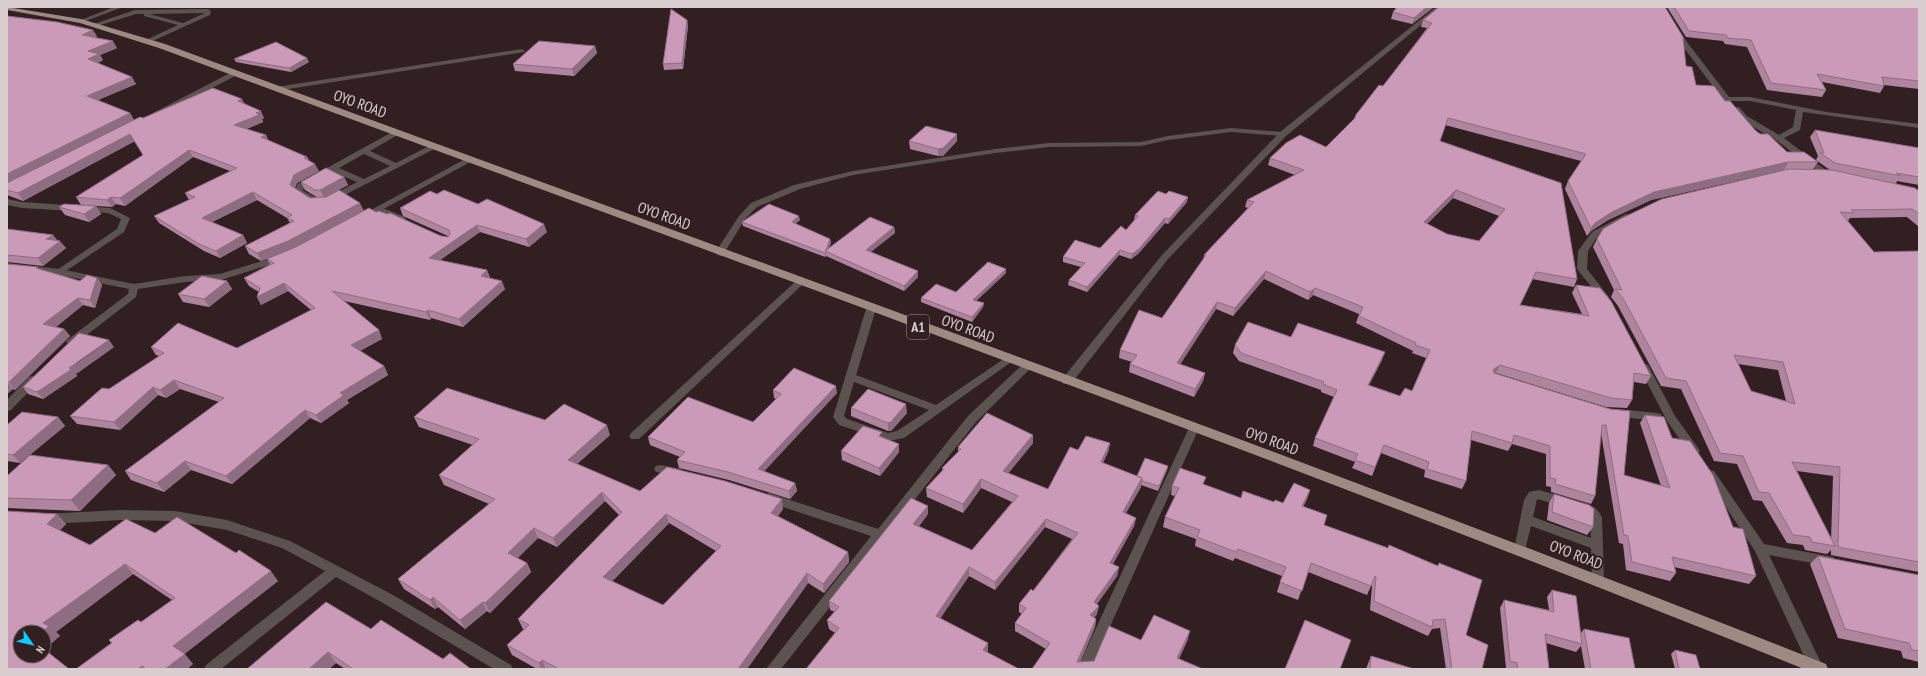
<svg xmlns="http://www.w3.org/2000/svg" width="1926" height="676" font-family="'PT Sans Narrow',sans-serif">
<style>
.lines{fill:none;stroke-linecap:round;stroke-linejoin:round}
.service{fill:#5c5350;fill-rule:evenodd}
.minor{fill:#5c5350;fill-rule:evenodd}
.tertiary{fill:#5c5350;fill-rule:evenodd}
.trunk{fill:#9f8a83;fill-rule:evenodd}
.wall{fill:#af849e;fill-rule:evenodd}
.shaded-wall{fill:#8e6c81}
.building{fill:#cb9ab8;stroke:#8e6c81;fill-rule:evenodd}
.labels{text-anchor:middle;stroke-width:4;stroke-linejoin:round;paint-order:stroke}
.shield{fill:#311f21;stroke:#a7999b;stroke-width:1}
.shield-label{font-size:14px;font-weight:bold;fill:#dacdcf}
.street-label{font-size:15px;fill:#dacdcf;stroke:#311f21}
</style>
<rect width="100%" height="100%" fill="#311f21"/>
<g class="lines">
<path class="service" d="M 208,9 L 211,11 L 210,15 L 148,43 L 145,41 L 146,40 L 178,25 L 144,16 L 144,14 L 136,14 L 94,27 L 91,25 L 135,10 ZM 205,13 L 183,23 L 149,14 Z
M 1231,128 L 1283,132 L 1287,134 L 1283,136 L 1231,132 L 1168,140 L 1141,146 L 1049,147 L 995,153 L 853,175 L 800,189 L 757,207 L 745,219 L 723,255 L 720,256 L 715,253 L 739,216 L 751,203 L 794,185 L 853,171 L 995,149 L 1049,143 L 1141,142 L 1168,136 Z
M 394,131 L 397,131 L 401,133 L 370,151 L 396,163 L 431,145 L 437,145 L 438,147 L 329,203 L 313,204 L 294,191 L 298,184 ZM 364,154 L 390,166 L 364,179 L 339,168 ZM 333,172 L 357,182 L 324,199 L 318,199 L 302,190 Z
M 7,199 L 22,202 L 110,208 L 130,218 L 124,232 L 60,275 L 55,272 L 57,270 L 117,229 L 121,219 L 108,213 L 22,208 L 7,205 Z
M 378,206 L 405,217 L 406,219 L 402,222 L 399,221 L 375,211 L 374,209 Z
M 799,280 L 802,281 L 804,283 L 802,285 L 639,439 L 631,439 L 629,436 L 631,433 L 796,281 Z
M 871,306 L 876,309 L 856,375 L 936,405 L 1005,358 L 1009,357 L 1014,360 L 904,438 L 888,441 L 839,425 L 833,417 L 866,309 ZM 854,382 L 929,410 L 897,431 L 888,433 L 847,419 L 844,416 Z
M 1539,490 L 1568,498 L 1570,501 L 1568,504 L 1564,506 L 1537,499 L 1533,517 L 1591,538 C 1590,522 1593,516 1577,510 L 1575,507 L 1577,504 C 1588,500 1597,508 1602,517 L 1604,580 L 1602,584 L 1598,585 L 1594,584 L 1592,580 L 1591,548 L 1531,526 L 1524,554 L 1520,555 L 1516,554 L 1514,550 L 1524,500 L 1529,492 Z"/>
<path class="minor" d="M 114,7 L 123,7 L 83,22 L 78,21 Z
M 1436,7 L 1443,7 L 1286,136 L 1168,259 L 1071,384 L 1063,384 L 1062,381 L 1063,378 L 1162,255 L 1280,132 Z
M 1659,7 L 1665,7 L 1687,42 L 1729,97 L 1750,97 L 1827,112 L 1919,124 L 1919,128 L 1803,112 L 1800,130 L 1784,138 L 1831,174 L 1830,176 L 1824,176 L 1776,140 L 1741,120 L 1732,109 L 1736,107 L 1739,107 L 1747,116 L 1779,135 L 1793,127 L 1796,110 L 1750,101 L 1724,101 L 1681,44 Z
M 522,49 L 525,51 L 524,52 L 276,91 L 272,89 L 276,87 Z
M 467,158 L 470,158 L 474,160 L 365,219 L 362,220 L 358,217 Z
M 1626,214 L 1629,215 L 1630,217 L 1629,219 L 1598,236 L 1588,251 L 1587,269 L 1609,297 L 1604,300 L 1601,299 L 1577,269 L 1578,251 L 1592,232 Z
M 281,255 L 286,258 L 284,260 L 221,280 L 185,282 L 138,289 L 136,297 L 75,344 L 71,345 L 66,342 L 67,340 L 128,294 L 129,289 L 60,275 L 7,269 L 7,263 L 60,269 L 134,284 L 185,276 L 220,274 Z
M 1026,364 L 1031,367 L 1030,369 L 976,422 L 781,669 L 766,669 L 871,536 L 765,501 L 763,498 L 765,495 L 769,493 L 878,529 L 968,416 L 1022,365 Z
M 1644,364 L 1648,365 L 1675,416 L 1698,448 L 1700,451 L 1698,454 L 1690,454 L 1667,421 L 1639,367 Z
M 33,376 L 38,380 L 37,383 L 11,410 L 7,411 L 7,400 L 29,377 Z
M 1618,409 L 1657,413 L 1661,414 L 1662,417 L 1661,420 L 1657,421 L 1614,416 L 1613,413 L 1614,410 Z
M 1194,424 L 1198,425 L 1199,428 L 1091,669 L 1077,669 L 1189,428 L 1190,425 Z
M 660,465 L 681,469 L 683,472 L 681,475 L 677,476 L 656,472 L 654,469 L 656,466 Z
M 1710,470 L 1714,471 L 1764,544 L 1833,557 L 1835,561 L 1833,565 L 1829,566 L 1769,555 L 1823,667 L 1822,669 L 1810,669 L 1755,551 L 1704,474 L 1706,471 Z
M 121,510 L 175,511 L 227,520 L 290,541 L 393,595 L 511,665 L 513,669 L 494,669 L 383,603 L 336,577 L 221,669 L 204,669 L 206,665 L 325,571 L 282,548 L 227,530 L 175,521 L 121,520 L 68,523 L 43,520 L 41,517 L 43,514 Z"/>
<path class="tertiary" d="M 232,72 L 239,74 L 158,116 L 152,116 L 151,114 Z"/>
<path class="trunk" d="M 7,7 L 81,19 L 165,44 C 719,248 1277,447 1826,664 L 1828,669 L 1804,669 C 1260,450 709,252 159,48 L 80,23 L 7,10 Z"/>
</g>
<path class="wall" d="M 1434,7 L 1412,24 L 1391,19 L 1393,12 Z
M 1667,7 L 1919,7 L 1919,89 L 1884,85 L 1884,86 L 1880,93 L 1822,82 L 1826,90 L 1822,97 L 1767,90 L 1747,47 L 1725,44 L 1723,41 L 1686,37 Z
M 7,16 L 97,36 L 95,37 L 117,48 L 100,55 L 103,60 L 98,63 L 136,84 L 98,100 L 130,113 L 134,120 L 245,104 L 264,118 L 262,119 L 263,122 L 246,129 L 266,135 L 268,140 L 307,157 L 309,160 L 319,171 L 297,183 L 295,188 L 310,198 L 318,198 L 305,190 L 301,182 L 344,177 L 348,185 L 324,197 L 364,211 L 292,249 L 261,261 L 249,254 L 245,246 L 290,223 L 287,218 L 257,200 L 212,222 L 243,235 L 247,243 L 220,258 L 204,251 L 159,223 L 154,216 L 189,200 L 185,193 L 230,171 L 193,157 L 125,206 L 116,204 L 112,207 L 81,205 L 76,197 L 143,155 L 135,141 L 23,201 L 7,195 Z
M 687,20 L 688,26 L 683,69 L 664,70 L 663,64 Z
M 1423,20 L 1686,66 L 1696,85 L 1725,101 L 1756,131 L 1787,152 L 1818,162 L 1813,169 L 1830,170 L 1816,160 L 1818,156 L 1810,137 L 1815,130 L 1919,148 L 1919,185 L 1897,181 L 1896,184 L 1919,191 L 1919,227 L 1907,217 L 1850,218 L 1848,221 L 1874,252 L 1919,251 L 1919,572 L 1831,555 L 1831,550 L 1827,554 L 1805,550 L 1803,545 L 1787,543 L 1762,501 L 1753,500 L 1737,464 L 1714,461 L 1681,389 L 1661,386 L 1618,306 L 1611,297 L 1614,290 L 1593,247 L 1597,239 L 1786,170 L 1784,170 L 1651,200 L 1608,220 L 1591,231 L 1587,236 L 1565,189 L 1568,181 L 1581,161 L 1445,125 L 1440,141 L 1577,279 L 1574,287 L 1532,279 L 1520,305 L 1582,314 L 1572,293 L 1576,285 L 1651,376 L 1646,384 L 1634,382 L 1632,400 L 1627,408 L 1606,407 L 1496,373 L 1495,374 L 1610,409 L 1624,475 L 1661,486 L 1640,423 L 1645,415 L 1672,438 L 1733,527 L 1756,576 L 1749,584 L 1674,567 L 1676,573 L 1670,581 L 1626,570 L 1623,544 L 1619,543 L 1601,433 L 1595,496 L 1591,504 L 1551,492 L 1551,487 L 1546,486 L 1546,454 L 1512,444 L 1508,451 L 1471,440 L 1466,481 L 1462,489 L 1424,477 L 1425,470 L 1381,453 L 1372,476 L 1352,468 L 1355,462 L 1313,446 L 1315,438 L 1334,397 L 1321,392 L 1321,390 L 1239,361 L 1233,353 L 1235,345 L 1291,337 L 1382,360 L 1369,385 L 1400,396 L 1412,391 L 1426,358 L 1412,353 L 1413,351 L 1356,323 L 1359,314 L 1313,295 L 1308,300 L 1264,279 L 1233,316 L 1216,309 L 1180,364 L 1205,373 L 1203,381 L 1194,397 L 1129,372 L 1130,364 L 1132,362 L 1119,358 L 1120,350 L 1162,318 L 1203,260 L 1204,255 L 1248,208 L 1245,207 L 1247,200 L 1295,175 L 1268,165 L 1270,158 L 1326,147 L 1354,119 L 1355,116 L 1383,86 L 1427,28 L 1421,27 ZM 1453,198 L 1499,216 L 1479,241 L 1447,234 L 1427,224 ZM 1738,364 L 1778,370 L 1786,401 L 1751,391 ZM 1797,471 L 1833,476 L 1831,540 Z
M 595,46 L 597,53 L 574,76 L 515,71 L 513,64 Z
M 234,59 L 309,62 L 291,72 L 236,62 Z
M 957,134 L 957,141 L 943,156 L 938,156 L 910,149 L 909,141 Z
M 437,194 L 478,204 L 547,232 L 529,247 L 480,232 L 440,260 L 487,270 L 490,278 L 505,289 L 463,327 L 431,318 L 430,320 L 344,301 L 379,330 L 382,339 L 360,351 L 384,366 L 388,375 L 347,400 L 349,403 L 321,423 L 310,418 L 232,484 L 191,470 L 164,492 L 131,480 L 125,471 L 219,402 L 180,389 L 166,398 L 158,395 L 120,430 L 77,424 L 70,416 L 109,389 L 159,356 L 156,355 L 151,347 L 237,348 L 311,310 L 288,291 L 261,305 L 257,297 L 259,292 L 249,286 L 244,278 L 270,264 L 267,259 L 296,247 L 376,212 L 387,214 L 441,236 L 448,237 L 448,236 L 403,216 L 400,208 Z
M 1187,202 L 1168,224 L 1165,223 L 1138,254 L 1131,259 L 1119,255 L 1087,292 L 1068,285 L 1069,280 L 1081,267 L 1063,262 L 1063,257 L 1100,248 L 1126,230 L 1134,220 L 1135,215 Z
M 96,206 L 101,214 L 89,222 L 65,215 L 59,207 Z
M 800,220 L 795,224 L 830,239 L 831,243 L 828,249 L 894,227 L 895,233 L 870,252 L 918,277 L 904,291 L 826,256 L 826,255 L 825,257 L 743,226 L 742,222 Z
M 7,229 L 53,235 L 57,240 L 66,248 L 43,266 L 7,262 Z
M 7,264 L 39,269 L 80,281 L 97,278 L 102,285 L 95,308 L 83,305 L 56,327 L 64,329 L 70,336 L 15,390 L 13,389 L 7,394 Z
M 1006,269 L 1006,273 L 976,301 L 984,303 L 983,307 L 972,322 L 921,302 L 921,298 L 956,292 Z
M 227,281 L 232,289 L 209,307 L 183,302 L 178,294 Z
M 114,347 L 76,374 L 77,376 L 43,399 L 28,394 L 23,387 Z
M 773,390 L 837,393 L 764,471 L 795,483 L 797,491 L 790,499 L 729,480 L 679,468 L 677,460 L 680,457 L 650,445 L 648,437 L 753,422 L 776,399 L 774,398 Z
M 851,408 L 907,413 L 891,431 L 888,431 L 851,416 Z
M 58,417 L 65,426 L 20,463 L 7,461 L 7,425 Z
M 414,417 L 545,420 L 610,435 L 577,464 L 640,491 L 783,509 L 778,516 L 848,552 L 849,562 L 824,593 L 808,583 L 747,669 L 537,669 L 512,655 L 507,645 L 524,629 L 523,629 L 518,619 L 619,515 L 605,501 L 557,547 L 538,538 L 517,558 L 527,563 L 531,572 L 490,613 L 487,611 L 465,629 L 438,607 L 435,609 L 404,589 L 398,579 L 489,504 L 444,485 L 439,475 L 473,445 L 419,427 ZM 669,523 L 716,551 L 663,605 L 612,581 Z
M 882,437 L 899,444 L 899,452 L 880,476 L 842,460 L 841,451 Z
M 1033,443 L 1008,473 L 1048,489 L 1078,450 L 1110,443 L 1108,452 L 1103,463 L 1137,476 L 1168,466 L 1167,470 L 1158,491 L 1141,485 L 1141,487 L 1126,513 L 1136,518 L 1134,526 L 1113,564 L 1119,567 L 1117,576 L 1097,604 L 1097,614 L 1094,618 L 1096,619 L 1095,627 L 1080,662 L 1094,661 L 1141,640 L 1188,639 L 1179,659 L 1032,669 L 1046,649 L 1015,631 L 1015,623 L 1022,614 L 1019,612 L 1019,604 L 1033,591 L 1072,539 L 1045,527 L 995,590 L 969,576 L 940,618 L 988,651 L 835,633 L 829,629 L 827,620 L 835,612 L 830,610 L 829,601 L 928,514 L 919,526 L 972,550 L 1012,502 L 981,488 L 963,513 L 927,497 L 926,488 L 942,471 L 942,468 L 958,452 L 958,447 Z
M 108,465 L 116,475 L 80,511 L 7,508 L 7,476 Z
M 1204,485 L 1241,498 L 1283,503 L 1310,490 L 1307,499 L 1303,507 L 1324,525 L 1437,566 L 1439,563 L 1466,635 L 1482,669 L 1446,669 L 1440,628 L 1432,629 L 1428,636 L 1370,610 L 1372,586 L 1371,586 L 1367,595 L 1308,572 L 1298,600 L 1277,592 L 1282,576 L 1235,558 L 1233,561 L 1195,546 L 1196,539 L 1163,527 L 1165,517 L 1175,496 L 1171,495 L 1172,486 Z
M 1554,494 L 1593,527 L 1587,535 L 1547,520 L 1549,503 Z
M 57,514 L 66,524 L 60,530 L 90,545 L 155,533 L 278,581 L 184,654 L 193,664 L 187,669 L 76,669 L 111,643 L 109,640 L 141,622 L 172,600 L 133,574 L 56,632 L 60,636 L 7,669 Z
M 1818,556 L 1919,575 L 1919,662 L 1903,658 L 1901,651 L 1838,638 L 1810,564 Z
M 1552,590 L 1580,634 L 1584,629 L 1635,669 L 1585,669 L 1581,646 L 1576,652 L 1546,643 L 1549,669 L 1508,669 L 1506,668 L 1500,608 L 1504,600 L 1549,610 L 1547,597 Z
M 371,629 L 443,659 L 471,669 L 345,669 L 336,663 L 329,669 L 247,669 Z
M 1675,650 L 1700,669 L 1675,669 L 1671,654 Z
M 1371,656 L 1414,669 L 1366,669 Z"/>
<path class="shaded-wall" d="M 1427,7 L 1434,7 L 1412,24 L 1414,18 Z
M 687,20 L 688,26 L 683,69 L 682,63 Z
M 93,30 L 97,36 L 86,41 L 82,35 Z
M 113,41 L 117,48 L 100,55 L 103,60 L 92,65 L 88,59 L 88,51 Z
M 595,46 L 597,53 L 574,76 L 572,69 Z
M 307,58 L 309,62 L 291,72 L 289,68 Z
M 132,77 L 136,84 L 91,103 L 87,96 Z
M 242,99 L 246,106 L 238,101 Z
M 261,111 L 264,118 L 262,119 L 263,122 L 238,133 L 234,125 Z
M 130,113 L 134,120 L 7,184 L 7,174 Z
M 130,134 L 135,141 L 23,201 L 18,193 Z
M 957,134 L 957,141 L 943,156 L 938,156 L 938,149 Z
M 266,135 L 269,142 L 261,137 Z
M 189,150 L 193,157 L 125,206 L 120,198 Z
M 1788,162 L 1784,170 L 1651,200 L 1608,220 L 1591,231 L 1587,236 L 1591,228 L 1595,223 L 1612,212 L 1654,192 Z
M 315,164 L 319,171 L 297,183 L 293,192 L 290,185 L 294,175 Z
M 344,177 L 348,185 L 324,198 L 320,190 Z
M 1456,190 L 1453,198 L 1421,230 L 1424,222 Z
M 253,192 L 257,200 L 206,225 L 202,218 Z
M 111,197 L 116,204 L 112,207 L 107,200 Z
M 1188,197 L 1187,202 L 1168,224 L 1169,219 Z
M 360,203 L 364,211 L 292,249 L 261,261 L 257,253 Z
M 96,206 L 101,214 L 89,222 L 84,214 Z
M 799,216 L 800,220 L 792,226 L 792,222 Z
M 1165,218 L 1165,223 L 1138,254 L 1131,259 L 1132,254 Z
M 544,224 L 547,232 L 529,247 L 526,239 Z
M 477,225 L 480,232 L 432,266 L 429,258 Z
M 894,227 L 895,233 L 866,256 L 866,250 Z
M 53,235 L 58,242 L 46,239 Z
M 243,235 L 247,243 L 220,258 L 216,251 Z
M 830,239 L 831,243 L 827,252 L 825,251 L 826,255 L 825,257 L 825,253 Z
M 60,241 L 66,248 L 43,266 L 38,258 Z
M 1120,250 L 1119,255 L 1087,292 L 1087,287 Z
M 1006,269 L 1006,273 L 973,304 L 973,300 Z
M 487,270 L 490,278 L 481,276 Z
M 918,271 L 918,277 L 904,291 L 904,286 Z
M 1266,271 L 1264,279 L 1233,316 L 1235,308 Z
M 97,278 L 102,285 L 95,308 L 90,300 Z
M 227,281 L 232,289 L 209,307 L 204,299 Z
M 502,281 L 505,289 L 463,327 L 459,319 Z
M 284,283 L 288,291 L 261,305 L 257,297 Z
M 1315,288 L 1313,295 L 1308,300 L 1310,292 Z
M 78,298 L 83,305 L 49,332 L 43,324 Z
M 1217,302 L 1216,309 L 1176,371 L 1177,363 Z
M 984,303 L 983,307 L 972,322 L 972,317 Z
M 428,310 L 431,318 L 430,320 L 426,312 Z
M 64,329 L 70,336 L 15,390 L 9,382 Z
M 379,330 L 382,339 L 355,353 L 351,345 Z
M 109,340 L 114,347 L 76,374 L 77,376 L 43,399 L 37,392 Z
M 1385,352 L 1382,360 L 1365,393 L 1368,385 Z
M 1500,365 L 1496,373 L 1490,378 L 1493,370 Z
M 384,366 L 388,375 L 347,400 L 349,403 L 321,423 L 316,415 L 340,393 Z
M 1205,373 L 1203,381 L 1194,397 L 1195,389 Z
M 174,380 L 180,389 L 166,398 L 160,390 Z
M 7,382 L 13,389 L 7,394 Z
M 836,386 L 837,393 L 759,477 L 758,469 Z
M 153,387 L 158,395 L 120,430 L 114,422 Z
M 906,404 L 907,413 L 891,431 L 888,431 L 888,423 Z
M 305,410 L 310,418 L 232,484 L 226,476 Z
M 58,417 L 65,426 L 20,463 L 13,455 Z
M 607,425 L 610,435 L 571,469 L 568,460 Z
M 1033,435 L 1033,443 L 1003,480 L 1003,471 Z
M 1110,443 L 1108,452 L 1099,470 L 1101,462 Z
M 899,444 L 899,452 L 880,476 L 879,468 Z
M 185,461 L 191,470 L 164,492 L 157,483 Z
M 108,465 L 116,475 L 80,511 L 71,500 Z
M 1168,466 L 1167,470 L 1158,491 L 1159,486 Z
M 1142,478 L 1141,487 L 1121,521 L 1123,512 Z
M 981,479 L 981,488 L 963,513 L 963,504 Z
M 795,483 L 797,491 L 790,499 L 789,491 Z
M 1310,490 L 1307,499 L 1299,515 L 1302,506 Z
M 602,492 L 605,501 L 557,547 L 553,538 Z
M 782,499 L 783,509 L 773,523 L 771,513 Z
M 928,506 L 928,514 L 914,533 L 913,524 Z
M 57,514 L 66,524 L 56,534 L 47,524 Z
M 666,514 L 669,523 L 607,587 L 603,577 Z
M 1136,518 L 1134,526 L 1109,571 L 1110,563 Z
M 1046,519 L 1045,527 L 995,590 L 995,582 Z
M 534,528 L 538,538 L 513,563 L 508,553 Z
M 848,552 L 849,562 L 824,593 L 823,584 Z
M 527,563 L 531,572 L 490,613 L 485,603 Z
M 125,564 L 133,574 L 56,632 L 60,636 L 44,650 L 44,632 L 42,632 L 43,623 Z
M 969,567 L 969,576 L 936,625 L 936,616 Z
M 1119,567 L 1117,576 L 1092,611 L 1094,602 Z
M 271,571 L 278,581 L 182,656 L 173,646 Z
M 807,573 L 808,583 L 747,669 L 738,669 Z
M 433,597 L 438,607 L 435,609 L 430,600 Z
M 483,602 L 487,611 L 465,629 L 460,620 Z
M 1099,606 L 1097,614 L 1089,624 L 1090,615 Z
M 1096,619 L 1095,627 L 1077,669 L 1077,662 Z
M 1190,631 L 1188,639 L 1175,667 L 1177,658 Z
M 988,643 L 988,651 L 983,659 L 983,650 Z
M 328,652 L 336,663 L 329,669 L 309,669 Z
M 185,654 L 193,664 L 187,669 L 165,669 Z
M 542,660 L 546,669 L 541,669 L 539,663 Z
M 142,666 L 145,669 L 138,669 Z"/>
<path class="building" d="M 1397,7 L 1427,7 L 1414,18 L 1393,12 Z
M 1439,7 L 1665,7 L 1683,37 L 1686,66 L 1692,67 L 1696,85 L 1714,86 L 1725,101 L 1730,101 L 1756,131 L 1760,134 L 1768,134 L 1787,152 L 1804,152 L 1818,162 L 1788,162 L 1654,192 L 1612,212 L 1595,223 L 1591,228 L 1568,181 L 1586,154 L 1448,118 L 1440,141 L 1561,183 L 1577,279 L 1536,272 L 1520,305 L 1589,316 L 1576,285 L 1600,288 L 1611,301 L 1651,376 L 1634,373 L 1632,400 L 1611,398 L 1500,365 L 1493,370 L 1494,373 L 1610,409 L 1630,411 L 1624,475 L 1670,488 L 1645,415 L 1664,417 L 1672,438 L 1690,441 L 1713,475 L 1733,527 L 1743,529 L 1756,576 L 1672,557 L 1676,573 L 1632,562 L 1628,536 L 1624,535 L 1606,425 L 1602,425 L 1595,496 L 1555,484 L 1556,479 L 1550,478 L 1550,446 L 1514,435 L 1512,443 L 1472,431 L 1466,481 L 1427,469 L 1429,462 L 1384,445 L 1375,467 L 1355,460 L 1358,454 L 1315,438 L 1337,390 L 1323,384 L 1324,382 L 1241,353 L 1235,345 L 1248,322 L 1291,337 L 1298,323 L 1385,352 L 1368,385 L 1400,396 L 1405,388 L 1412,391 L 1430,350 L 1415,345 L 1416,343 L 1359,316 L 1363,307 L 1315,288 L 1310,292 L 1266,271 L 1235,308 L 1217,302 L 1177,363 L 1205,373 L 1195,389 L 1130,364 L 1137,355 L 1120,350 L 1139,310 L 1162,318 L 1206,255 L 1204,255 L 1254,202 L 1247,200 L 1304,170 L 1270,158 L 1286,143 L 1300,135 L 1326,147 L 1356,117 L 1355,116 L 1379,85 L 1383,86 L 1432,23 L 1423,20 ZM 1456,190 L 1505,209 L 1479,241 L 1447,234 L 1424,222 Z
M 1674,7 L 1919,7 L 1919,81 L 1882,77 L 1884,86 L 1817,74 L 1826,90 L 1771,83 L 1751,40 L 1728,38 L 1726,35 L 1689,31 Z
M 671,9 L 687,20 L 682,63 L 663,64 Z
M 7,16 L 57,22 L 93,30 L 82,35 L 113,41 L 88,51 L 99,54 L 88,59 L 132,77 L 87,96 L 130,113 L 7,174 Z
M 539,41 L 595,46 L 572,69 L 513,64 Z
M 276,42 L 307,58 L 289,68 L 234,59 Z
M 213,88 L 242,99 L 238,101 L 261,111 L 256,113 L 259,115 L 234,125 L 266,135 L 261,137 L 307,157 L 304,158 L 315,164 L 294,175 L 290,185 L 310,198 L 326,197 L 339,190 L 360,203 L 288,241 L 257,253 L 245,246 L 294,221 L 287,218 L 292,215 L 253,192 L 202,218 L 243,235 L 216,251 L 199,244 L 154,216 L 195,197 L 185,193 L 237,168 L 189,150 L 120,198 L 111,197 L 107,200 L 76,197 L 143,155 L 130,134 L 18,193 L 7,190 L 7,183 L 140,117 L 143,118 Z
M 926,126 L 957,134 L 943,148 L 938,149 L 909,141 Z
M 1815,130 L 1919,148 L 1919,177 L 1896,173 L 1901,176 L 1835,163 L 1820,153 L 1824,153 Z
M 326,168 L 344,177 L 320,190 L 315,190 L 301,182 Z
M 1789,169 L 1832,170 L 1915,188 L 1919,191 L 1919,214 L 1912,209 L 1851,210 L 1854,213 L 1840,212 L 1874,252 L 1919,251 L 1919,562 L 1838,547 L 1840,467 L 1792,462 L 1835,546 L 1812,542 L 1810,537 L 1793,535 L 1769,493 L 1759,492 L 1743,456 L 1720,453 L 1686,381 L 1666,378 L 1623,298 L 1615,289 L 1622,290 L 1597,239 L 1603,229 L 1620,219 L 1662,199 ZM 1734,355 L 1783,362 L 1795,404 L 1751,391 Z
M 444,190 L 478,204 L 487,199 L 544,224 L 526,239 L 477,225 L 429,258 L 487,270 L 481,276 L 502,281 L 459,319 L 428,310 L 426,312 L 332,291 L 379,330 L 351,345 L 384,366 L 340,393 L 344,395 L 316,415 L 305,410 L 226,476 L 185,461 L 157,483 L 125,471 L 224,398 L 174,380 L 160,390 L 153,387 L 114,422 L 70,416 L 102,388 L 109,389 L 164,353 L 151,347 L 178,323 L 237,348 L 315,308 L 284,283 L 257,297 L 260,288 L 244,278 L 274,263 L 267,259 L 296,247 L 369,208 L 376,212 L 379,211 L 387,214 L 390,213 L 441,236 L 448,237 L 450,234 L 449,230 L 400,208 L 430,191 L 437,194 Z
M 1158,191 L 1166,194 L 1169,191 L 1188,197 L 1169,219 L 1165,218 L 1139,249 L 1132,254 L 1120,250 L 1087,287 L 1069,280 L 1085,263 L 1063,257 L 1075,240 L 1100,248 L 1121,226 L 1126,230 L 1138,216 L 1135,215 Z
M 64,204 L 96,206 L 84,214 L 59,207 Z
M 769,204 L 799,216 L 792,222 L 830,239 L 825,253 L 742,222 Z
M 870,217 L 894,227 L 866,250 L 918,271 L 904,286 L 825,251 Z
M 7,229 L 53,235 L 46,239 L 60,241 L 38,258 L 7,255 Z
M 988,262 L 1006,269 L 973,300 L 984,303 L 972,317 L 921,298 L 936,284 L 956,292 Z
M 7,264 L 38,267 L 36,268 L 80,281 L 87,275 L 97,278 L 90,300 L 78,298 L 43,324 L 64,329 L 9,382 L 7,381 Z
M 202,276 L 227,281 L 204,299 L 178,294 Z
M 79,333 L 109,340 L 69,368 L 72,369 L 37,392 L 23,387 Z
M 794,368 L 836,386 L 758,469 L 795,483 L 789,491 L 728,472 L 677,460 L 685,452 L 648,437 L 688,397 L 753,422 L 781,394 L 773,390 Z
M 447,388 L 545,420 L 564,404 L 607,425 L 568,460 L 640,491 L 667,467 L 725,481 L 782,499 L 771,513 L 848,552 L 823,584 L 807,573 L 738,669 L 559,669 L 542,660 L 539,663 L 507,645 L 529,625 L 518,619 L 622,512 L 602,492 L 553,538 L 534,528 L 508,553 L 527,563 L 485,603 L 483,602 L 460,620 L 433,597 L 430,600 L 398,579 L 495,499 L 439,475 L 479,439 L 414,417 ZM 666,514 L 721,546 L 663,605 L 603,577 Z
M 868,389 L 906,404 L 891,422 L 888,423 L 851,408 Z
M 22,412 L 58,417 L 13,455 L 7,454 L 7,425 Z
M 987,413 L 1033,435 L 1003,471 L 1048,489 L 1070,447 L 1078,450 L 1086,436 L 1110,443 L 1101,462 L 1142,478 L 1123,512 L 1136,518 L 1110,563 L 1119,567 L 1094,602 L 1099,606 L 1090,615 L 1096,619 L 1077,662 L 1094,661 L 1109,626 L 1141,640 L 1154,615 L 1190,631 L 1177,658 L 1203,669 L 1032,669 L 1050,643 L 1015,623 L 1026,608 L 1019,604 L 1031,589 L 1033,591 L 1078,533 L 1046,519 L 995,582 L 969,567 L 936,616 L 988,643 L 983,650 L 1019,669 L 806,669 L 839,628 L 827,620 L 839,607 L 829,601 L 911,498 L 928,506 L 913,524 L 972,550 L 1018,496 L 981,479 L 963,504 L 926,488 L 944,469 L 942,468 L 961,449 L 958,447 Z
M 863,426 L 882,432 L 879,436 L 899,444 L 879,468 L 841,451 Z
M 30,455 L 108,465 L 71,500 L 7,498 L 7,476 Z
M 1145,458 L 1168,466 L 1159,486 L 1142,481 L 1142,478 L 1137,476 Z
M 1180,468 L 1206,477 L 1203,484 L 1241,498 L 1243,491 L 1274,502 L 1275,500 L 1283,503 L 1294,483 L 1310,490 L 1302,506 L 1327,515 L 1324,525 L 1388,548 L 1389,545 L 1438,566 L 1439,563 L 1482,580 L 1466,635 L 1488,645 L 1482,669 L 1452,669 L 1445,619 L 1433,620 L 1432,627 L 1374,601 L 1376,577 L 1375,576 L 1371,586 L 1311,563 L 1302,591 L 1280,582 L 1286,567 L 1238,549 L 1236,552 L 1197,537 L 1200,530 L 1165,517 L 1179,488 L 1172,486 Z
M 1554,494 L 1589,505 L 1594,509 L 1593,527 L 1552,512 Z
M 7,511 L 57,514 L 47,524 L 90,545 L 126,519 L 155,533 L 177,517 L 236,553 L 239,550 L 271,571 L 173,646 L 185,654 L 165,669 L 146,669 L 142,666 L 138,669 L 76,669 L 112,643 L 109,640 L 138,620 L 141,622 L 175,598 L 125,564 L 43,623 L 49,626 L 42,632 L 20,632 L 20,656 L 44,656 L 44,649 L 69,669 L 7,669 Z
M 1818,556 L 1919,575 L 1919,651 L 1912,650 L 1909,643 L 1845,629 Z
M 1552,590 L 1576,596 L 1582,644 L 1545,634 L 1549,669 L 1518,669 L 1517,663 L 1510,661 L 1504,600 L 1554,612 Z
M 326,602 L 371,629 L 381,620 L 443,659 L 450,653 L 471,669 L 353,669 L 328,652 L 309,669 L 247,669 Z
M 1305,620 L 1351,640 L 1340,669 L 1285,669 Z
M 1584,629 L 1629,638 L 1635,669 L 1591,669 Z
M 1675,650 L 1696,655 L 1700,669 L 1679,669 Z
M 1371,656 L 1414,669 L 1370,669 Z"/>
<g class="labels">
<rect class="shield" x="907" y="315" width="22" height="24" rx="3"/>
<g class="shield-label">
<text x="918" y="332">A1</text>
</g>
<g class="street-label">
<text transform="translate(360 104) rotate(20)" y="5">OYO ROAD</text>
<text transform="translate(664 216) rotate(20)" y="5">OYO ROAD</text>
<text transform="translate(968 329) rotate(20)" y="5">OYO ROAD</text>
<text transform="translate(1272 441) rotate(20)" y="5">OYO ROAD</text>
<text transform="translate(1576 555) rotate(21)" y="5">OYO ROAD</text>
</g>
</g>
<rect width="1926" height="676" fill="none" stroke="#dacdcf" stroke-width="16"/>
<g transform="translate(32 644) rotate(124)"><circle r="19" fill="#311f21" stroke="#756567"/>
<path d="M0-3L7 15L0 10L-7 15Z" fill="#0fcafa"/>
<text y="-6" font-size="11" font-weight="bold" text-anchor="middle" fill="#dacdcf">N</text>
</g>
</svg>
